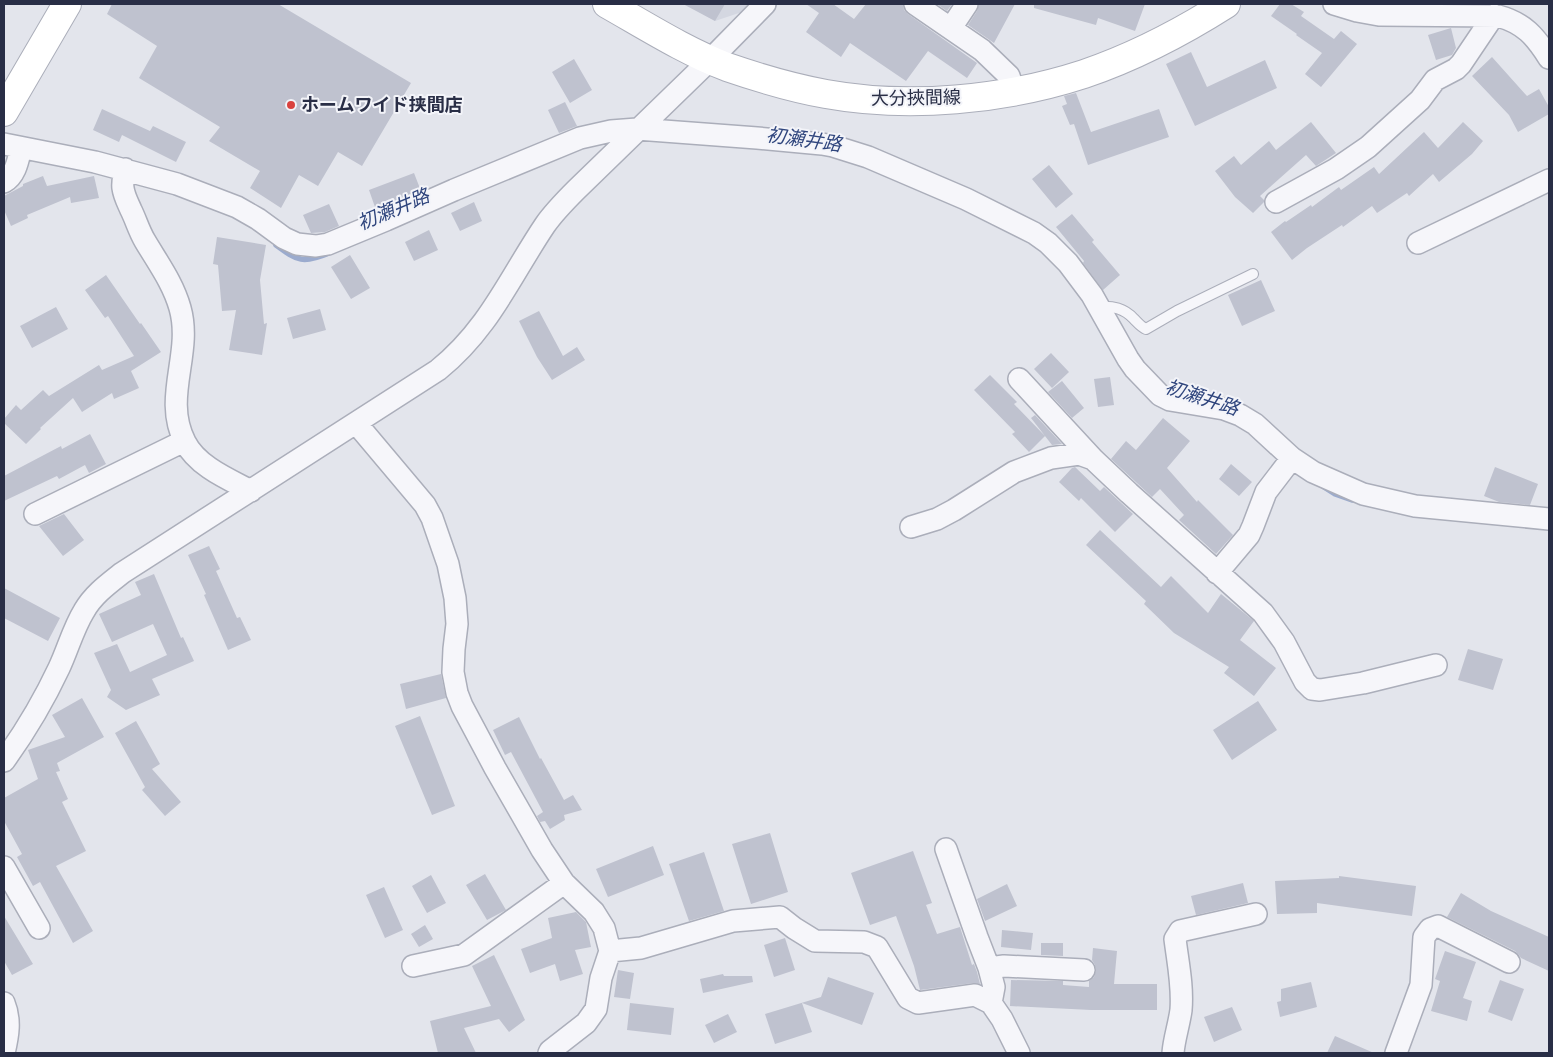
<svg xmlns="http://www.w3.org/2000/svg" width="1553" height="1057" font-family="'Nunito Sans','Noto Sans JP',sans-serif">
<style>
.built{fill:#d4d7e1}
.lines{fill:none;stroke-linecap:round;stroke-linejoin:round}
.stream{stroke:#9babce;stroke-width:5.5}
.building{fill:#bfc2cf}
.lane-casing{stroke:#abaeba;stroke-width:12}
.street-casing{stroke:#abaeba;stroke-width:24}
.secondary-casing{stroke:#abaeba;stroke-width:30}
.lane{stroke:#f6f6fa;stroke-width:10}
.street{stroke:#f6f6fa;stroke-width:21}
.secondary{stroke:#fff;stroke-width:28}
.poi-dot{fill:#d9423f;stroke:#f3f4f9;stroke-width:2}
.labels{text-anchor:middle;stroke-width:4;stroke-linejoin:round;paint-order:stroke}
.street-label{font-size:18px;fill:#292e46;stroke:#f3f4f9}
.poi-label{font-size:18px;font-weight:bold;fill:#292e46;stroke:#f3f4f9;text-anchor:start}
.water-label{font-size:19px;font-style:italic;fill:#2f457d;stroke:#f3f4f9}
</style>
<rect width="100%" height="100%" fill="#e3e5ec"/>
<path class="built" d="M 685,4 L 751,4 L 748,10 L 715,21 Z"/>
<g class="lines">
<path class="stream" d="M 276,245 C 298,261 303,264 329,253
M 1324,487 L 1335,494 L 1352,500"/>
</g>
<path class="building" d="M 112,4 L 278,4 L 411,83 L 362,166 L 338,152 L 318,186 L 299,175 L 281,208 L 250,188 L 260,171 L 209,141 L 220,127 L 139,78 L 157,46 L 107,14 Z
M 683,4 L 725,4 L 715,21 Z
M 806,4 L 833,4 L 854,19 L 866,4 L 903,4 L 904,10 L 908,14 L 977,63 L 967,78 L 928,51 L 906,81 L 850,43 L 841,57 L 806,32 L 819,13 Z
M 937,4 L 952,4 L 947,11 Z
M 979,4 L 1015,4 L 994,43 L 968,25 L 977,11 Z
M 1034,4 L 1145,4 L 1135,31 L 1098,18 L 1096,25 L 1034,8 Z
M 1280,4 L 1291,4 L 1304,12 L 1301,16 L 1334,39 L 1341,31 L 1357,44 L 1321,87 L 1305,74 L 1322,53 L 1296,35 L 1297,34 L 1271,16 Z
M 1451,28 L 1456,48 L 1452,55 L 1436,60 L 1428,35 Z
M 1191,52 L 1207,87 L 1265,60 L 1277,88 L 1195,126 L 1166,64 Z
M 1492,57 L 1527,96 L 1539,89 L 1549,107 L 1549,114 L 1518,132 L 1509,115 L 1472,76 Z
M 574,59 L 592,90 L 570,103 L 552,72 Z
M 1076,93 L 1091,132 L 1159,109 L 1169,137 L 1088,165 L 1074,124 L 1070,125 L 1062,106 L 1067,104 L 1064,96 Z
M 565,102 L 577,126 L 559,133 L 548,110 Z
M 102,109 L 150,131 L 153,126 L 186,142 L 176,162 L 122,135 L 119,142 L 93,130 Z
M 1311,122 L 1336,153 L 1316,166 L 1306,155 L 1260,196 L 1264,200 L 1264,202 L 1253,213 L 1235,197 L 1215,171 L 1234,156 L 1241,165 L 1269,141 L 1276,150 Z
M 1463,122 L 1483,141 L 1472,154 L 1439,182 L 1433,174 L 1409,196 L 1407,193 L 1377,213 L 1372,206 L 1343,227 L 1342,225 L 1307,248 L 1292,260 L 1271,232 L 1285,221 L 1286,222 L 1311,205 L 1312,207 L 1339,187 L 1341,190 L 1374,167 L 1379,174 L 1424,132 L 1438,148 Z
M 1049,165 L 1073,194 L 1056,208 L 1032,179 Z
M 414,173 L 421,191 L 376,210 L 369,190 Z
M 43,176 L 47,186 L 94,176 L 99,198 L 71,203 L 70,197 L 27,215 L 28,218 L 11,226 L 4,210 L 4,196 L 23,186 L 23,184 Z
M 474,202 L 482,221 L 460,231 L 451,213 Z
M 329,204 L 339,226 L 325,232 L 311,233 L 303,215 Z
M 1072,214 L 1094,240 L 1092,242 L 1120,275 L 1103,290 L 1083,263 L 1084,261 L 1056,227 Z
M 429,230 L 438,250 L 414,261 L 405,242 Z
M 217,237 L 266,245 L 260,280 L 264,324 L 267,323 L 262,355 L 229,350 L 236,310 L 222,311 L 218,265 L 213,264 Z
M 350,255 L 370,288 L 351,299 L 331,267 Z
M 106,275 L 140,324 L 141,323 L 161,352 L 131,371 L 139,388 L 114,399 L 112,393 L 82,412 L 73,398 L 40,428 L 41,429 L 26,444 L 4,423 L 4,419 L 16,405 L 21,410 L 43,390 L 49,396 L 99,365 L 102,370 L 134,356 L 108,316 L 105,318 L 85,290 Z
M 1261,280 L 1275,311 L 1242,326 L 1228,295 Z
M 56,307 L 68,329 L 32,348 L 20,326 Z
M 320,309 L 326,330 L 293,339 L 287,318 Z
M 539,311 L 563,356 L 577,347 L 585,360 L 552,380 L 537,357 L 519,321 Z
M 1051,353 L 1069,372 L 1052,388 L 1034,369 Z
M 990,375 L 1017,402 L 1014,404 L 1045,436 L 1029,452 L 1012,434 L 1015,432 L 974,390 Z
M 1110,377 L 1114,405 L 1098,407 L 1094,379 Z
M 1062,381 L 1084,408 L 1072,418 L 1048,392 Z
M 1035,415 L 1062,444 L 1052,445 L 1031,418 Z
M 1163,418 L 1190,441 L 1167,468 L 1197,502 L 1198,500 L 1233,535 L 1216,554 L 1179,520 L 1184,515 L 1160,489 L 1152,497 L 1111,459 L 1126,441 L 1136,450 Z
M 90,434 L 106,464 L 89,473 L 85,465 L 59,479 L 57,476 L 4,501 L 4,476 L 61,446 L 62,449 Z
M 1231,464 L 1252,482 L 1239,496 L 1219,479 Z
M 1075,467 L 1100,491 L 1104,487 L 1133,514 L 1115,532 L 1081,498 L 1079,501 L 1059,482 L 1072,468 Z
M 1495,467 L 1538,484 L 1530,505 L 1499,502 L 1484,496 Z
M 64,514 L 84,540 L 63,556 L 39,526 Z
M 1100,530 L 1161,587 L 1171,576 L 1208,613 L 1221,594 L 1254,621 L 1240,640 L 1276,668 L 1254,696 L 1224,673 L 1229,667 L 1174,633 L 1144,604 L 1146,601 L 1086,545 Z
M 209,546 L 220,569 L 216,571 L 237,618 L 240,617 L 251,640 L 228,650 L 204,595 L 206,594 L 188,555 Z
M 154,574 L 181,638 L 183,637 L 194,661 L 152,679 L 160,695 L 126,710 L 107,697 L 111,690 L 94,653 L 117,644 L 130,672 L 167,655 L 153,624 L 112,642 L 99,614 L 141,595 L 135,582 Z
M 4,588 L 60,618 L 48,641 L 4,618 Z
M 1468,649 L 1503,659 L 1493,690 L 1458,680 Z
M 441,674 L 446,698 L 406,709 L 400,684 Z
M 82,698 L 104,737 L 57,763 L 60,771 L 56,772 L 68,799 L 62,802 L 86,851 L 56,866 L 93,931 L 73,943 L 40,882 L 33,886 L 17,857 L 22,854 L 4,821 L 4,798 L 38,779 L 28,750 L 65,737 L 52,715 Z
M 1258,701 L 1277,730 L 1232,760 L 1213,730 Z
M 420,716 L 455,806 L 432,815 L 395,726 Z
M 519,717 L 540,759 L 541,758 L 564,800 L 573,795 L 582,810 L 564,815 L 565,820 L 550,829 L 545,821 L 540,822 L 537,816 L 543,812 L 511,752 L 505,755 L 493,730 Z
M 136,721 L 160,764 L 152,769 L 181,802 L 165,816 L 142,790 L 145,787 L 115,733 Z
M 770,833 L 788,892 L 751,904 L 732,844 Z
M 653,846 L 664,875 L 608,897 L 596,869 Z
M 913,851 L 932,903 L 926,905 L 937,934 L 960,927 L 972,965 L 974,964 L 977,972 L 980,984 L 973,983 L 920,990 L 914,966 L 896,916 L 870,925 L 851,873 Z
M 704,852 L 724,911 L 689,921 L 669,864 Z
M 485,874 L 506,910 L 487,920 L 466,885 Z
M 431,875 L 446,903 L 427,913 L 412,886 Z
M 1339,876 L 1416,886 L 1412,916 L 1317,903 L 1317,913 L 1277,914 L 1275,881 L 1339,878 Z
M 1243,883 L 1248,903 L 1196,915 L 1191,896 Z
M 1007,884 L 1017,906 L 985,921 L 977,899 Z
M 384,887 L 403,930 L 385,938 L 366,895 Z
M 1461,893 L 1491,911 L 1549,937 L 1549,971 L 1521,958 L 1519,955 L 1515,951 L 1447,917 Z
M 576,912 L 586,922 L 591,947 L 575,950 L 583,974 L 560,981 L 555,964 L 530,973 L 521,949 L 552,938 L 548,918 Z
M 4,916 L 33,964 L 12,975 L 4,961 Z
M 425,925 L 433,939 L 419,947 L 411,934 Z
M 1002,930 L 1033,933 L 1031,950 L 1001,947 Z
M 785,938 L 795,970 L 774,977 L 764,945 Z
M 1041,943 L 1063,943 L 1063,956 L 1041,955 Z
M 1093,948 L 1117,951 L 1114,984 L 1157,984 L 1157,1010 L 1091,1010 L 1010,1006 L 1011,980 L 1063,981 L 1063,985 L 1089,987 L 1089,981 L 1094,977 L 1096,971 L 1095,965 L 1092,960 Z
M 1445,951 L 1476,962 L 1463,998 L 1472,1001 L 1467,1021 L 1431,1011 L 1440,981 L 1435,979 Z
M 494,955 L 525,1020 L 509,1032 L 499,1019 L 464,1028 L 476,1053 L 438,1053 L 430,1021 L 491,1006 L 472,966 Z
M 618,970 L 634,973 L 630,999 L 614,997 Z
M 723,974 L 724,976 L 752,976 L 753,982 L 703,993 L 700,979 Z
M 828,977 L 874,993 L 862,1025 L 802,1003 L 812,1032 L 775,1044 L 765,1014 L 821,997 Z
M 1500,980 L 1524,989 L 1512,1021 L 1488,1012 Z
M 1311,982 L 1317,1007 L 1280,1017 L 1277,1002 L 1281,1001 L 1281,989 Z
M 630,1003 L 674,1008 L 671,1035 L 627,1030 Z
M 1232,1007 L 1242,1030 L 1214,1042 L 1204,1017 Z
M 728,1014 L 737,1032 L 714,1043 L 705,1025 Z
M 1335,1036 L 1374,1053 L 1327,1053 Z"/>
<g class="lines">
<g class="lane-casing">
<path id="lane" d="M 1099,307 C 1113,306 1124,308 1134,319 C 1138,323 1141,327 1146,329 L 1177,311 L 1253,274"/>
</g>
<g class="street-casing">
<path id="street" d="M 915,4 L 982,50 L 1009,76 L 1014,91
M 1334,4 L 1357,11 L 1379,15 L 1498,16 C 1524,23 1535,36 1549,58
M 951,28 L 967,4
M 4,144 L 95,162 L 177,184 L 237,207 L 258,219 L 284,238 L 297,244 L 316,246 L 328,244 L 386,220 L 454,190 L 580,138 L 611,131 L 637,129 L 757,138 L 822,144 L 833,146 L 868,157 L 966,199 L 1034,233 L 1048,243 L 1068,263 L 1092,295 L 1128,359 L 1135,369 L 1160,395 L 1170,400 L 1224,409 L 1240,415 L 1255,424 L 1292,458 L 1313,472 L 1363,494 L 1415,506 L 1549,519
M 125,169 C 124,176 122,182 123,188 C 124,196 128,203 131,210 C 136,220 139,231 145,241 C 158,263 173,283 180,308 C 193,354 162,397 185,442 C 197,466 228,479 251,491
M 4,182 C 16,175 18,160 21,148
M 1276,202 L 1336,169 L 1368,147 L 1420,100 L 1435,80 L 1456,69 L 1461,64 L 1494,15
M 1418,243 L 1549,180
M 1019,379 L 1093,459
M 356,423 L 425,505 L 432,518 L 448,564 L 455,598 L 457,624 L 454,649 L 453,672 L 457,693 L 462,706 L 495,768 L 542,850 L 564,883 L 594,912 L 604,928 L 610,951 L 601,978 L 596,1009 L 586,1023 L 550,1051 L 549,1053
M 35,514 L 184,441
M 911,527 L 937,519 L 954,510 L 1014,472 L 1051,458 L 1079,454 L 1093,459 L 1129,493 L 1263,613 L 1284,642 L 1305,682 L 1312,689 L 1320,690 L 1363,683 L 1436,665
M 1217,573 L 1249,535 L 1253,526 L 1266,492 L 1292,458
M 4,761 C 25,732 44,700 59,668 C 68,649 73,629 84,611 C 93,595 108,584 122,573 L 438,370 C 489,329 510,277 545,225 C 554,212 565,201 576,190 L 710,60 L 765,4
M 946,849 L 977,937 L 989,968 L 994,987 L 991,1003
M 4,867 L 39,928
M 610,951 L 641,948 L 733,921 L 780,917 L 794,928 L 815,941 L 864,942 L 877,947 L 908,998 L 918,1003 L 975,995 L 991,1003 L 1002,1019 L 1019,1053
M 413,966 L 464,955 L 564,883
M 989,968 L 1004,966 L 1084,970
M 4,1003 C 11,1020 8,1036 4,1053
M 1173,1053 C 1174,1039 1179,1025 1181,1010 C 1183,986 1178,963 1175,939 L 1180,931 L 1256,914
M 1396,1053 L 1421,985 L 1424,937 L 1430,929 L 1438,926 L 1509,962"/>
</g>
<g class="secondary-casing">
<path id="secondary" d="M 607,4 C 646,26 685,51 727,67 C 759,78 793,88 826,94 C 909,109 1004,100 1084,74 C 1134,57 1182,32 1226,4
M 4,112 L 67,4"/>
</g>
<use href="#lane" class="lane"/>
<use href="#street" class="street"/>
<use href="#secondary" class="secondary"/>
</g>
<circle class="poi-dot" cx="291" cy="105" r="5"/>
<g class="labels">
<g class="street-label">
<text transform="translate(916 98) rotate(-1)" y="6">大分挾間線</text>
</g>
<g class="poi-label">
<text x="301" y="111">ホームワイド挟間店</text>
</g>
<g class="water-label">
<text transform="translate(804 139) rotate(8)" y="7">初瀬井路</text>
<text transform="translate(393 209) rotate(-23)" y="7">初瀬井路</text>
<text transform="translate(1202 397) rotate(18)" y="7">初瀬井路</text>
</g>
</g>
<rect width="1553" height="1057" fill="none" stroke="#292e46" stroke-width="10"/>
</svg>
